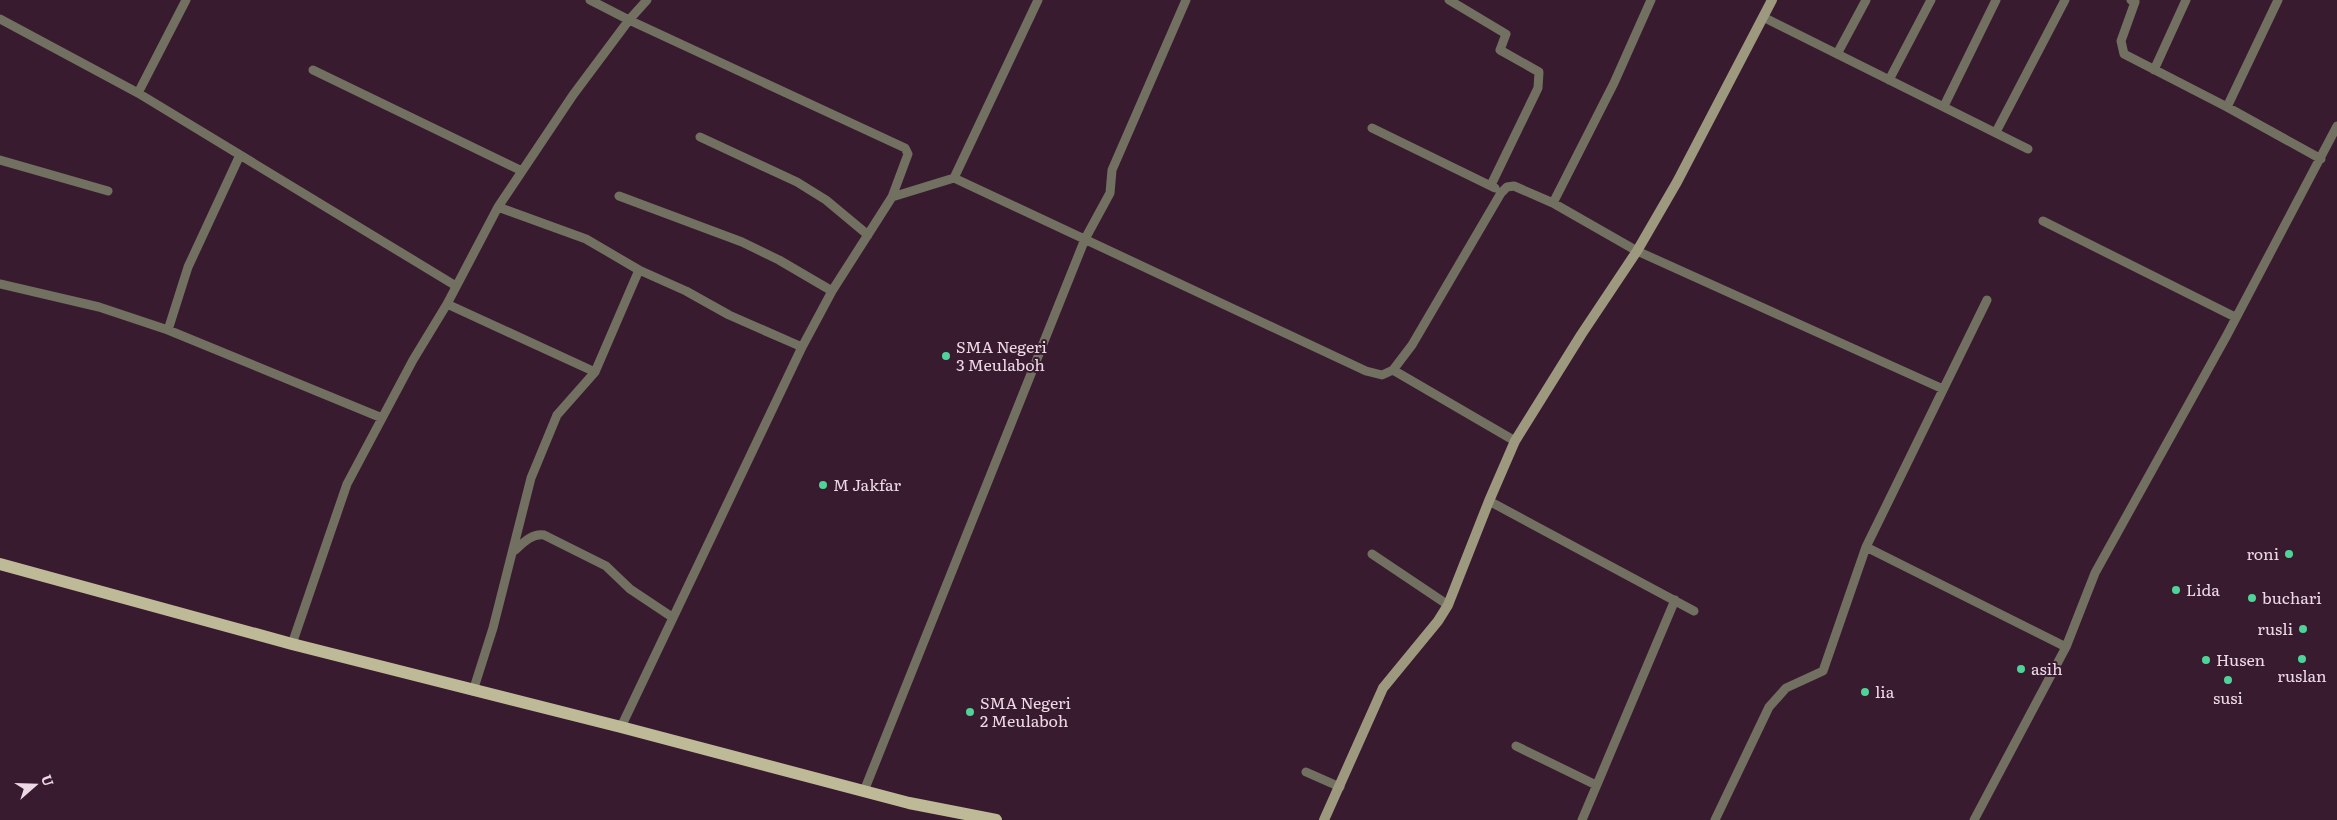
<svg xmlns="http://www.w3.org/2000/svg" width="2337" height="820" font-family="Literata,serif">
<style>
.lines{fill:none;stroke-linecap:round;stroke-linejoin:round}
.street{stroke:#727060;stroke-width:9}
.secondary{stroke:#9d997f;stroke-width:10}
.primary{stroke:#beb997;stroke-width:12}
.poi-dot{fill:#4ed399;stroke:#391b2f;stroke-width:2}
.labels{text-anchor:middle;stroke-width:4;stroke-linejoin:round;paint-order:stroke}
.poi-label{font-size:16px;fill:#edd9e5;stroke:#391b2f;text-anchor:start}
</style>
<rect width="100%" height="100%" fill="#391b2f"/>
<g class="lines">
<path class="street" d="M 590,0 L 629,20 L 905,148 L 908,154 L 892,197
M 1449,0 L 1506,34 L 1500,50 L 1539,72 L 1538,88 L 1491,185
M 2131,0 L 2135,2 L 2121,41 L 2124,54 L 2227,107 L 2321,159
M 1763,17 L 2028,149
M 0,19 L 138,93 L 456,286
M 1837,54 L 1866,0
M 313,70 L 522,171
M 2154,70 L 2186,0
M 1889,80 L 1931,0
M 138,93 L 186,0
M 1944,106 L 1996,0
M 2227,107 L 2278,0
M 1372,128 L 1495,188
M 1996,132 L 2065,0
M 700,137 L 797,182 L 826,200 L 868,235
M 0,160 L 108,191
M 954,178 L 1366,371 L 1382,375 L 1393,370 L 1515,441
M 619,196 L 742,242 L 779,260 L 832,291
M 1553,203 L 1614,83 L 1651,0
M 498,207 L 586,239 L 639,270 L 686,291 L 729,315 L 802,347
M 2043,221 L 2235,317
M 0,284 L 99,307 L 168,330 L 382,418
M 447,304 L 595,372
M 168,330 L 188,267 L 240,155
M 1393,370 L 1412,345 L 1501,193 L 1507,187 L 1514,186 L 1553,203 L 1637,251 L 1943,389
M 1489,501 L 1694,611
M 1866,547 L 2066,647
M 514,551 C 523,543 532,533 544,535 L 606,566 L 630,589 L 672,617
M 1372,554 L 1448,605
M 292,644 L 347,484 L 413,360 L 447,304 L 498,207 L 573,95 L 629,20 L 647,0
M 473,691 L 493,628 L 531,478 L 557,415 L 595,372 L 639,270
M 621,727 L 802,347 L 832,291 L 892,197 L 954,178 L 1038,0
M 1516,746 L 1596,785
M 1306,772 L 1340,787
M 864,791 L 1085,239 L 1110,193 L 1112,170 L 1186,0
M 1582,820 L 1675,600
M 1715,820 L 1769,707 L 1786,688 L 1823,671 L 1866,547 L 1987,300
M 1974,820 L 2066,647 L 2095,573 L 2227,335 L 2337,126"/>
<path class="secondary" d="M 1324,820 L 1383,688 L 1438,621 L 1448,605 L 1489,501 L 1515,441 L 1581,335 L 1637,251 L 1677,182 L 1772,0"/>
<path class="primary" d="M 0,564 L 292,644 L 621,727 L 909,803 L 996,820"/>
</g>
<g class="poi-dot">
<circle cx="946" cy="356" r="5"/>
<circle cx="823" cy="485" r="5"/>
<circle cx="2289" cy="554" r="5"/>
<circle cx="2176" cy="590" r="5"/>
<circle cx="2252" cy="598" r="5"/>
<circle cx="2303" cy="629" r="5"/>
<circle cx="2302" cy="659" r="5"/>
<circle cx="2206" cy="660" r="5"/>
<circle cx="2021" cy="669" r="5"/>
<circle cx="2228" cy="680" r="5"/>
<circle cx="1865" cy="692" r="5"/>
<circle cx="970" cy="712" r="5"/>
</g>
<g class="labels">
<g class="poi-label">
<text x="956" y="353">SMA Negeri<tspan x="956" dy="18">3 Meulaboh</tspan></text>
<text x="833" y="491">M Jakfar</text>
<text x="2279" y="560" text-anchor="end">roni</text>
<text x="2186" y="596">Lida</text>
<text x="2262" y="604">buchari</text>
<text x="2293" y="635" text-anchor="end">rusli</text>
<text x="2216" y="666">Husen</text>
<text x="2031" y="675">asih</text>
<text x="2302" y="682" text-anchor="middle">ruslan</text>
<text x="1875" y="698">lia</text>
<text x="2228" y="704" text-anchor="middle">susi</text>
<text x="980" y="709">SMA Negeri<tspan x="980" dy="18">2 Meulaboh</tspan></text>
</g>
</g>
<g transform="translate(35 785) rotate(70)" stroke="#391b2f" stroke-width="4" paint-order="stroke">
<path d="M0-4L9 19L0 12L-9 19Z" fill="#edd9e5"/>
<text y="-8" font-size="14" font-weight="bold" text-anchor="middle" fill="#edd9e5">U</text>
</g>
</svg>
